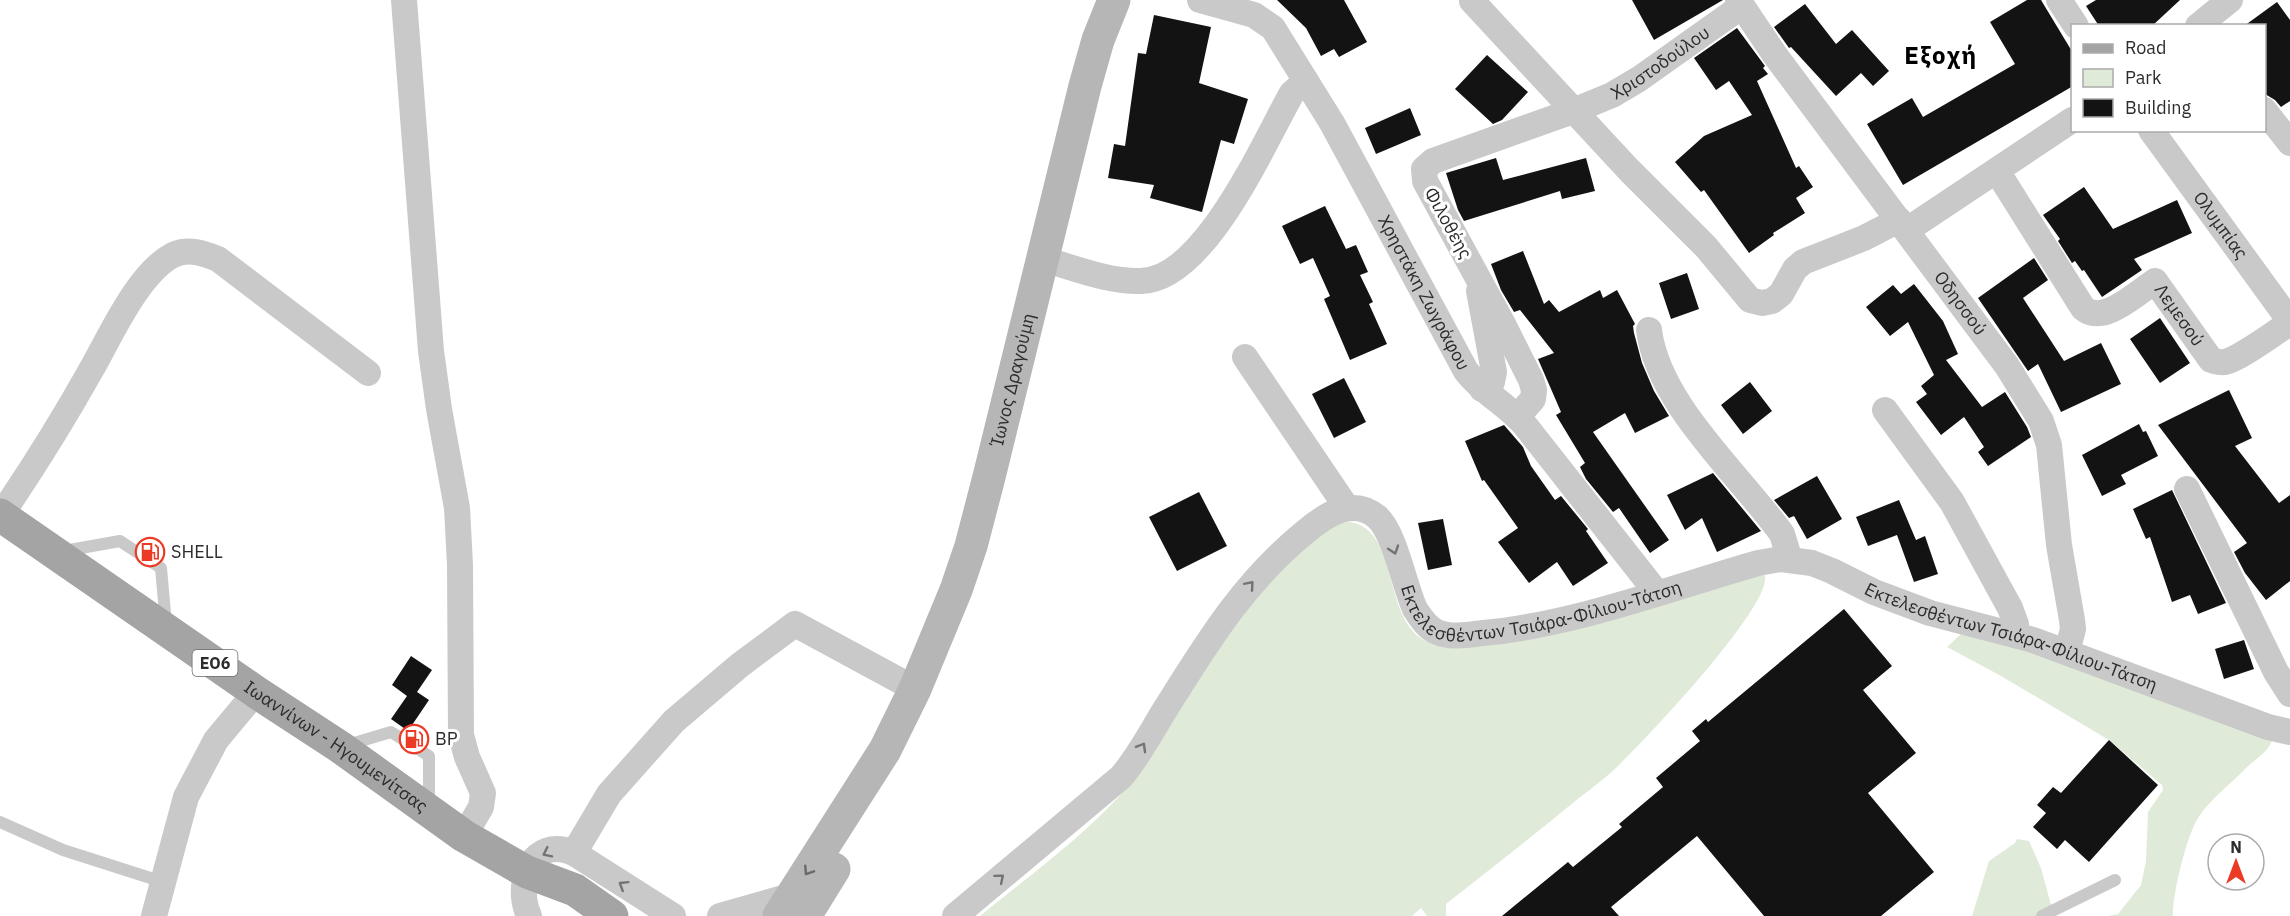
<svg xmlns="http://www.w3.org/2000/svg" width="2290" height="916" font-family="'IBM Plex Sans',sans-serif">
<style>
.green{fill:#dfebd8}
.building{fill:#131313}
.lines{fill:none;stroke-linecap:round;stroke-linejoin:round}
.lane{stroke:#c9c9c9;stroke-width:12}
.street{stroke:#c9c9c9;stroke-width:26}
.secondary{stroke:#b6b6b6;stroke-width:33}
.primary{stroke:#a4a4a4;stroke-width:33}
.oneway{stroke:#737373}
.oneway2{stroke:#6a6a6a}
.labels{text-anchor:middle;stroke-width:6;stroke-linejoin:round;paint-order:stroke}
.shield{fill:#fff;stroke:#6b6b6b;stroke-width:1.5}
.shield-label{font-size:16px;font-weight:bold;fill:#2c2c2c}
.street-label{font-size:18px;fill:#2c2c2c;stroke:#fff}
.poi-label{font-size:18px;fill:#2c2c2c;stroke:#fff;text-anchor:start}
.district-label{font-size:24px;font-weight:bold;letter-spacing:1.5px;fill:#000;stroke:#fff}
</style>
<rect width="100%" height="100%" fill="#fff"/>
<path class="green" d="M 1350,522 C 1398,529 1383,614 1422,639 C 1428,643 1436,644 1444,645 L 1760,572 L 1765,576 C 1771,607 1646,739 1620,764 C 1606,778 1589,790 1574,802 C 1532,837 1489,870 1446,904 L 1446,916 L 1427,916 L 1421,908 L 1412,916 L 980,916 C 1035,871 1096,828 1140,772 L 1230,623 L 1310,539 L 1340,523 Z
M 1969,630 L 2266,735 L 2272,741 C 2267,753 2255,759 2246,768 C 2231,784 2210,799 2198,818 C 2187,835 2172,895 2173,916 L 2108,916 L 2118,914 L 2141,885 L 2146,861 L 2148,812 L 2163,790 L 2162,785 L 2109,740 L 2001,676 L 1947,647 L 1962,633 Z
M 2017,839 L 2029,841 L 2041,868 L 2054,916 L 1972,916 L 1989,861 L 2015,843 Z"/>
<path class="building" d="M 1277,0 L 1344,0 L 1367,42 L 1339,57 L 1334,49 L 1321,56 L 1306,28 Z
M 1632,0 L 1723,0 L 1654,40 Z
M 2027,0 L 2041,0 L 2073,53 L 2073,86 L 1903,185 L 1867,124 L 1912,98 L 1923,117 L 2015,64 L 1990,22 Z
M 2096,0 L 2180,0 L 2152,26 L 2099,26 L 2086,6 Z
M 2277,2 L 2290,20 L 2290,101 L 2281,107 L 2275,100 L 2265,94 L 2265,26 L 2244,26 Z
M 1805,4 L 1836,44 L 1852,30 L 1889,71 L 1873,86 L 1861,73 L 1836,96 L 1791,47 L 1789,48 L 1774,27 Z
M 1154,15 L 1211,27 L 1199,83 L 1248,99 L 1234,144 L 1221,140 L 1202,212 L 1150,198 L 1154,185 L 1108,178 L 1114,144 L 1125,146 L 1138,53 L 1146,54 Z
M 1737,28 L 1765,66 L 1763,68 L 1768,74 L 1757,81 L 1796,168 L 1799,166 L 1813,187 L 1796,198 L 1805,213 L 1773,233 L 1774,235 L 1749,253 L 1704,190 L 1701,192 L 1675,162 L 1704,136 L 1752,115 L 1729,81 L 1716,90 L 1694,58 Z
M 1487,55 L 1528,92 L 1502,120 L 1493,124 L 1455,89 Z
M 1410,108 L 1421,135 L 1376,154 L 1365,128 Z
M 1496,158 L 1503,180 L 1586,158 L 1595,191 L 1562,199 L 1560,191 L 1464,221 L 1458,210 L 1446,173 Z
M 2084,187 L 2113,229 L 2177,200 L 2192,233 L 2134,259 L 2142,270 L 2102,297 L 2084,270 L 2082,271 L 2075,261 L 2072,263 L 2058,241 L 2060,239 L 2043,215 Z
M 1325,206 L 1346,249 L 1356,245 L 1368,272 L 1360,275 L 1373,302 L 1369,304 L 1387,344 L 1350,360 L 1324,299 L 1330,296 L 1313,258 L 1300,264 L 1282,226 Z
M 1523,251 L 1544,304 L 1549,300 L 1559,312 L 1600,290 L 1603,298 L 1617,290 L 1635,324 L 1633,326 L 1634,333 L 1642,363 L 1654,391 L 1669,416 L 1635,433 L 1625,413 L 1593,432 L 1669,540 L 1650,553 L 1619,508 L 1613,512 L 1586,479 L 1580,467 L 1585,463 L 1556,415 L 1561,412 L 1538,359 L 1554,353 L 1520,310 L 1514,312 L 1501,290 L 1491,264 Z
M 2034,258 L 2048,280 L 2023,298 L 2064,361 L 2101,343 L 2121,384 L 2061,412 L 2038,364 L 2028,371 L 1978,298 Z
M 1687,273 L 1699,309 L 1671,319 L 1659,283 Z
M 1914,284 L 1943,321 L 1958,354 L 1946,360 L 1982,407 L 2005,392 L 2027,427 L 2031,437 L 1988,466 L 1978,452 L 1984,447 L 1964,417 L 1941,435 L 1916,402 L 1927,394 L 1921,386 L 1934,375 L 1908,322 L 1890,336 L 1866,307 L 1893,285 L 1901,294 Z
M 2160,318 L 2190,363 L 2160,383 L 2130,339 Z
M 1344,378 L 1366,422 L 1334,438 L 1312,394 Z
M 1750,382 L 1772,411 L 1743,434 L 1721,405 Z
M 2229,390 L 2252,438 L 2235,446 L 2279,503 L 2290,495 L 2290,581 L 2266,600 L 2245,573 L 2234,552 L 2247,543 L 2158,425 Z
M 2139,424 L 2143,432 L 2146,431 L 2158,456 L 2121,475 L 2126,484 L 2102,496 L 2082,455 Z
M 1504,425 L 1523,447 L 1531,466 L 1555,500 L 1561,496 L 1588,529 L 1586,531 L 1608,563 L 1573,586 L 1557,562 L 1529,583 L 1498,542 L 1518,528 L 1484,480 L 1482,481 L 1465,441 Z
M 1713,473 L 1761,531 L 1717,552 L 1702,518 L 1685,530 L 1667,495 Z
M 1817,476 L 1842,519 L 1807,539 L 1794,516 L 1789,518 L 1774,500 Z
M 2172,490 L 2226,603 L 2198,614 L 2190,595 L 2172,602 L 2150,537 L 2146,539 L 2133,509 Z
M 1199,492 L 1227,546 L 1177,571 L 1149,517 Z
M 1899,500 L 1916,540 L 1925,536 L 1938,574 L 1914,582 L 1897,535 L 1868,546 L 1856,517 Z
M 1443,519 L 1452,565 L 1428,570 L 1418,523 Z
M 1844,609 L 1892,666 L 1863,690 L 1916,753 L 1868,793 L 1934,872 L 1881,916 L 1764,916 L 1697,836 L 1611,907 L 1619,916 L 1502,916 L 1568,862 L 1573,867 L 1622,827 L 1619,824 L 1663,787 L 1656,778 L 1700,741 L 1692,731 L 1706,719 L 1708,722 Z
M 2244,640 L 2254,669 L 2224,679 L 2215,649 Z
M 411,656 L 432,670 L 417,692 L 429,700 L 408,731 L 391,719 L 407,696 L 392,685 Z
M 2109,740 L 2158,785 L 2089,862 L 2065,840 L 2057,849 L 2033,827 L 2046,813 L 2037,805 L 2053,787 L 2061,793 Z"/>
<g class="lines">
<path class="lane" d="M 64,551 L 120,541 L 161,568 L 166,624
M 344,746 L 391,732 L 429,756 L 429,806
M 0,822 L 63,850 L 163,882
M 2042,916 L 2115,880"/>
<g class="street">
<path d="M 404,0 L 431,351 L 439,409 L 457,508 L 460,565 L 461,735 L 467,757 L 483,793 L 481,807 L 464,836"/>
<path id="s1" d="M 1200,0 L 1254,15 L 1273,28 L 1332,123 L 1466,371 C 1482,392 1506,404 1524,424 L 1657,593"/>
<path id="s2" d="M 1738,0 L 1775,55 L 2007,366 L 2041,421 L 2049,445 L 2059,545 L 2072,620 L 2073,629 L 2067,652"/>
<path d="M 2059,0 L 2076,26"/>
<path d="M 1472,1 L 1629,170 L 1706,247 L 1750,300 L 1762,303 L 1772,301 L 1781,294 L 1795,269 L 1803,262 L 1864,238 L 1899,220"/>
<path d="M 2198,26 L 2230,0"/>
<path d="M 2264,110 L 2290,143"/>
<path id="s3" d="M 2151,130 L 2290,321"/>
<path id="s4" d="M 1997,171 L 2083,308 C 2102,326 2137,293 2155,281 L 2211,360 C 2215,361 2220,363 2225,362 C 2241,358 2275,332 2290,323"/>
<path d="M 1907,230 L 2072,120"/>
<path d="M 1043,259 C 1074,268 1109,282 1141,281 C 1205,280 1264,142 1292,93 L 1306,81"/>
<path d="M 1479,291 L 1494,372 L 1492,382 L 1482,389"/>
<path d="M 1649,330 C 1658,404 1740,475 1782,534 L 1790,560"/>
<path d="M 1245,357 L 1347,508"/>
<path d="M 1885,410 L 1952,502 L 2010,608 L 2016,624 L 2015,634"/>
<path id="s5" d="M 1517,417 L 1533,399 L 1534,390 L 1531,380 L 1504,326 L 1425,181 L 1424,169 L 1433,161 L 1573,111 L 1612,95 L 1639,79 L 1742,6"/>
<path d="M 2187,489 L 2276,672 L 2290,694"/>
<path d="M 1,515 C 33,468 63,420 91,370 C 110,337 138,273 173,255 C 189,248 203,253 218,259 L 368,373"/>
<path d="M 574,853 L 609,794 L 674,721 L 740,665 L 795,624 L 915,689"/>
<path d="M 154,916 L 186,797 L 216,740 L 256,692"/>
<path d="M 529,916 C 514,883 532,835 574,853 L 673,916"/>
<path d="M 720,916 L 790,896"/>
<path id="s6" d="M 955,916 L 1121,777 C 1139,756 1151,732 1166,708 C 1207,643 1243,583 1304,533 C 1324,516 1352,496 1377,517 C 1395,533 1404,585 1415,609 C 1421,618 1427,628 1437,632 C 1450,638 1468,635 1483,633 C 1573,625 1671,588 1758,563 L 1781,559 L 1812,563 L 1832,571 L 1874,592 L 1930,613 L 2033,640 L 2268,727 L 2290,732"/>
</g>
<g class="secondary">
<path id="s7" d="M 779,916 L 885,750 L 915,689 L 956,590 L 971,546 L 989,477 L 1085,86 L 1098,40 L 1114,0"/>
<path d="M 805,916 L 834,869"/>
</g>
<path class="primary" id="s8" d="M 0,515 L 256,692 L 340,747 L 464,836 L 527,872 L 575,890 L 612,916"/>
</g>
<defs><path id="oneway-chevron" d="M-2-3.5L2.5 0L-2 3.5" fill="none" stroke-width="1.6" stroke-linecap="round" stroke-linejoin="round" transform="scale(1.5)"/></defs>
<g class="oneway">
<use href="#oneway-chevron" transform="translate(1394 550) rotate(72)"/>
<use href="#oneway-chevron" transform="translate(1250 585) rotate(-49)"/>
<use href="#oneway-chevron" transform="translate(1142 747) rotate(-60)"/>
<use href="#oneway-chevron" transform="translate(547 853) rotate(154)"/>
<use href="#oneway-chevron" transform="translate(1000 878) rotate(-40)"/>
<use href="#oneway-chevron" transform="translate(623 885) rotate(-148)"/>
</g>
<use class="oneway2" href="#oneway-chevron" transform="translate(808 871) rotate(123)"/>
<defs>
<g id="fuel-ring" transform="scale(1.5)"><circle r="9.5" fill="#fff" stroke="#ec3b25" stroke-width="1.5"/><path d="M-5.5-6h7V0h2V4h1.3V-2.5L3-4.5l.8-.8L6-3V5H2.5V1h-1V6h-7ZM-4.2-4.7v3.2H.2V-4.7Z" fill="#ec3b25"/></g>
</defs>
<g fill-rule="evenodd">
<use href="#fuel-ring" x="150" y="552"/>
<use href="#fuel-ring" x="414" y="739"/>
</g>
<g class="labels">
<rect class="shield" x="192.5" y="650" width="45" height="26" rx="4.5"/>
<g class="shield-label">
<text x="215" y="669">ΕΟ6</text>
</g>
<g class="street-label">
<text dy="6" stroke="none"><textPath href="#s5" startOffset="542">Χριστοδούλου</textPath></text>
<text transform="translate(1448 223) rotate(61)" y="6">Φιλοθέης</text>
<text dy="6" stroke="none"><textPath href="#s3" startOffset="118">Ολυμπίας</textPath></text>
<text dy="6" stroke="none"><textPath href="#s1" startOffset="384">Χρηστάκη Ζωγράφου</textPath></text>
<text dy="6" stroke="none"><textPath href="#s2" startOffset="376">Οδησσού</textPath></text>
<text dy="6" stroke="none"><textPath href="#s4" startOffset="286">Λεμεσού</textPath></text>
<text dy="6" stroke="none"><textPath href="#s7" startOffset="590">Ίωνος Δραγούμη</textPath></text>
<text dy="6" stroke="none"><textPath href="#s6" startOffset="834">Εκτελεσθέντων Τσιάρα-Φίλιου-Τάτση</textPath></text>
<text dy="6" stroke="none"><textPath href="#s6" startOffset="1336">Εκτελεσθέντων Τσιάρα-Φίλιου-Τάτση</textPath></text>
<text dy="6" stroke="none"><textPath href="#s8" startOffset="408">Ιωαννίνων - Ηγουμενίτσας</textPath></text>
</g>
<g class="poi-label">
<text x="171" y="558">SHELL</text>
<text x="435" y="745">BP</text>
</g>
<g class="district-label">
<text x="1941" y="64">Εξοχή</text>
</g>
</g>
<rect x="2071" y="24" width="195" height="108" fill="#ffffff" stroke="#ababab" stroke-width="1.5"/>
<rect x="2083" y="44" width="30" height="9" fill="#a4a4a4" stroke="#ababab" stroke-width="1.5"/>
<text x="2125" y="54" font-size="18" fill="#2c2c2c">Road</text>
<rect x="2083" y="69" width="30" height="18" fill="#dfebd8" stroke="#ababab" stroke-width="1.5"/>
<text x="2125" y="84" font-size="18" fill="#2c2c2c">Park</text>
<rect x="2083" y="99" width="30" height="18" fill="#131313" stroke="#ababab" stroke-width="1.5"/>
<text x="2125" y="114" font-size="18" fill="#2c2c2c">Building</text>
<g transform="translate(2236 862)"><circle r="28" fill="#ffffff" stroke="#ababab" stroke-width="1.5"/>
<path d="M0-4.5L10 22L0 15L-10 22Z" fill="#ec3b25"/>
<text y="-9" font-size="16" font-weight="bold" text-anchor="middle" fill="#2c2c2c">N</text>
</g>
</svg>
